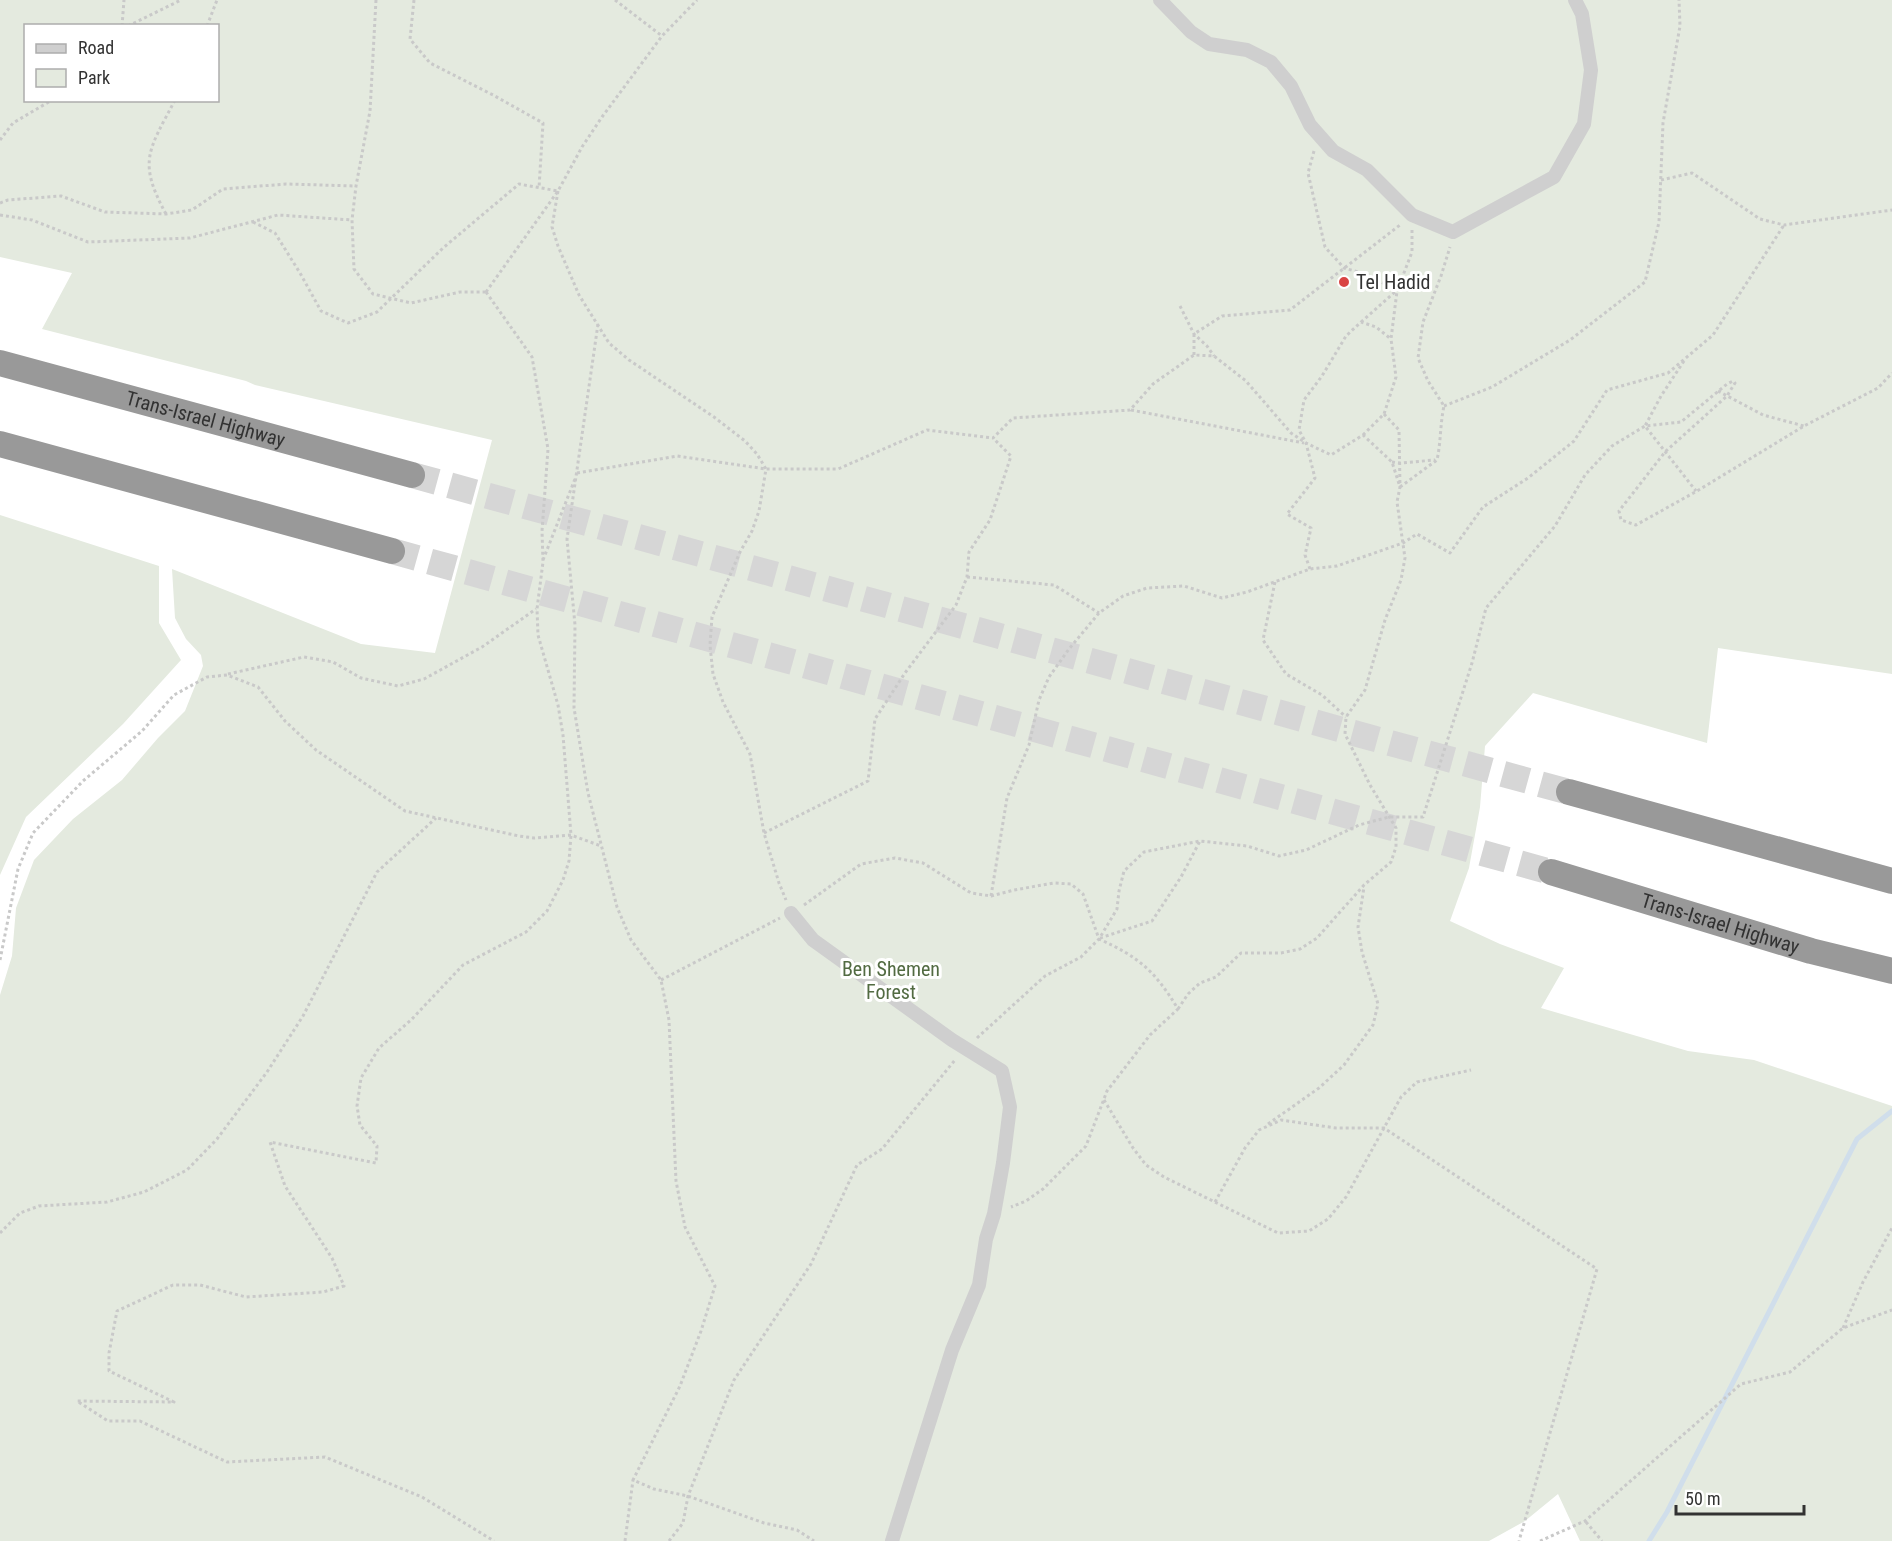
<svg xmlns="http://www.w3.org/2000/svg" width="1892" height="1541" font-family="'Roboto Condensed',sans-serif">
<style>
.green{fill:#e4eadf;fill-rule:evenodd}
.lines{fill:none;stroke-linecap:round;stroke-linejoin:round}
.stream{stroke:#d0deeb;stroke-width:5}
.highway-tunnel{stroke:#d6d6d6;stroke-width:26;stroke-dasharray:26 13;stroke-linecap:butt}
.path{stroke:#c9c9c9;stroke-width:3;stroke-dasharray:3 3;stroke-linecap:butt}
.street{stroke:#cfcfcf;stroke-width:14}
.highway{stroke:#999;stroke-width:26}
.poi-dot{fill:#d94443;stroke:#fff;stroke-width:2}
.labels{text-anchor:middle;stroke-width:6;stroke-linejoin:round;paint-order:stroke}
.poi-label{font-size:20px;fill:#323232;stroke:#fff;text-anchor:start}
.street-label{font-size:20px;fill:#323232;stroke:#fff}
.park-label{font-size:20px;fill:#526b42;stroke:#fff}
</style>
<rect width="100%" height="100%" fill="#fff"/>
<path class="green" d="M 0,0 L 1892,0 L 1892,674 L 1718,648 L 1707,743 L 1533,693 L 1485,746 L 1480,807 L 1469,868 L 1450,921 L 1500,944 L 1564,968 L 1541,1008 L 1688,1051 L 1754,1060 L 1892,1106 L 1892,1541 L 1580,1541 L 1558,1494 L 1525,1521 L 1489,1541 L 0,1541 L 0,995 L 12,956 L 16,908 L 34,860 L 73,819 L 122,780 L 158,738 L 185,711 L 203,666 L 201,655 L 186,639 L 175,618 L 172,569 L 361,644 L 435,653 L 492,440 L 255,385 L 246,381 L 42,329 L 72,273 L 0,257 ZM 26,26 L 218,26 L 218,100 L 26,100 Z
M 0,515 L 159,566 L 159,623 L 181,660 L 123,724 L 26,817 L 0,875 Z"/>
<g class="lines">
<path class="stream" d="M 1649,1541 L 1667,1512 L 1857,1139 L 1892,1111"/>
<path class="highway-tunnel" d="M 412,475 L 1569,792
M 392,551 L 1551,872"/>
<path class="path" d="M 376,0 L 370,111 L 356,186 L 352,220 L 354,269 L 373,294 L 411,303 L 460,292 L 486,292
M 414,0 L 410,39 L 430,63 L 493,95 L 543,123 L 539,188
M 615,0 L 662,36
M 122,26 L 124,0
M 128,26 L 181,0
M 207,26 L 217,0
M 0,140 L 13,123 L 52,100
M 1314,151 L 1308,173 L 1325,247 L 1344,268 L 1369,275 L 1397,291
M 1661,180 L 1692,173 L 1760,219 L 1784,225 L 1892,210
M 558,191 L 552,227 L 558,246 L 579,295 L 609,343 L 629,360 L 714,417 L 745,441 L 757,454 L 766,469 L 759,511 L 752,531 L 740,552 L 712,617 L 710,645 L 713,674 L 723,702 L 750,754 L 764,833 L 779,883 L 786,900
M 0,203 L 8,200 L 61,196 L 105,212 L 166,214 L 192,210 L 223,189 L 286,184 L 356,186
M 166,214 C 137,161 149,150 175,100
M 0,215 L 32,220 L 88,242 L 190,238 L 278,215 L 352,220
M 253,222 L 275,233 L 300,273 L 321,311 L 348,323 L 377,312 L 443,248 L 519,184 L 558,191
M 486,292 L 532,357 L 548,449 L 542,531 L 543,562 L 537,609 L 538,635 L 558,705 L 563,735 L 571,835 L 569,861 L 563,880 L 547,911 L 526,932 L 463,965 L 411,1020 L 379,1048 L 361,1078 L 357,1106 L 360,1125 L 377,1146 L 376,1163 L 270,1142 L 285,1186 L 332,1258 L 344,1286 L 323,1292 L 246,1297 L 200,1285 L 173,1285 L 117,1311 L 109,1353 L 109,1371 L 174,1402 L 77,1401 L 108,1421 L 140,1421 L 227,1462 L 325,1457 L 422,1497 L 494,1541
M 486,292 L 558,191 L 582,147 L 602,117 L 662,36 L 697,0
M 1180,306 L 1194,334 L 1207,346 L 1214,356
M 1361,322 L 1395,292
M 598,324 L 567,539 L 575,625 L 574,708 L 588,793 L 617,907 L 631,940 L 661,980 L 669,1020 L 676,1181 L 685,1227 L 715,1286 L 701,1331 L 680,1386 L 633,1480 L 654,1489 L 688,1496 L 764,1523 L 797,1530 L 814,1541
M 1194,355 L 1194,334 L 1222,316 L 1290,310 L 1400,225
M 1684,361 L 1661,396 L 1645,426 L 1696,491
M 1718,391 L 1763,415 L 1804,426
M 1444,406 L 1492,387 L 1570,340 L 1645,282 L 1659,222 L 1663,123 L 1680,26 L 1679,0
M 1131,410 L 1304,443
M 1363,435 L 1384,414 L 1396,377 L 1391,339 L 1397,291 L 1412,252 L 1412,229
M 1392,462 L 1400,463 L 1435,460
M 577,473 L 677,456 L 766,469 L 838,469 L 927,430 L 993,438 L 1013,418 L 1130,410 L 1153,384 L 1194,355 L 1214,356 L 1246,381 L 1291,433 L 1306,443 L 1331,455 L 1363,435 L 1392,462 L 1400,487
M 1400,487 L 1437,460 C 1441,442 1440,424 1444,406 L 1428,381 L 1418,358 L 1423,322 L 1441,276 L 1450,247
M 543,560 L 575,479
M 1310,569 L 1305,555 L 1311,528 L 1287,514 L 1315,478 L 1306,443 L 1299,430 L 1304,400 L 1322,376 L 1346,336 L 1361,322 L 1376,327 L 1391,339
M 967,577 L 1054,585 L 1099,613
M 1275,582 L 1263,640 L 1286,674 L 1322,695 L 1346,717
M 228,674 L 304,657 L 333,662 L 361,678 L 398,686 L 424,679 L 482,647 L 536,609
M 764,833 L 868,781 L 875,719 L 905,673 L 956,605 L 967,577 L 969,552 L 990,520 L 1011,456 L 993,438
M 991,896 L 1007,798 L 1029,745 L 1039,700 L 1049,677 L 1069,649 L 1099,613 L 1123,596 L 1147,588 L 1184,586 L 1222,598 L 1247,592 L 1310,569 L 1337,566 L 1403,543 L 1417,534 L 1450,553 L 1483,507 L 1528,478 L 1574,441 L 1607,390 L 1668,373 L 1713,335 L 1784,225
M 804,905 L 861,864 L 895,858 L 923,863 L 971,893 L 991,896 L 1014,890 L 1054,883 L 1071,884 L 1083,894 L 1099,939 C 1139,957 1155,971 1178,1009 L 1150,1035 L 1107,1091 L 1086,1146 L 1043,1189 L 1026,1201 L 1011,1207
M 1100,938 L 1152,921 L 1181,877 L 1200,841
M 0,960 L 18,869 L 33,833 L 83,781 L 142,731 L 174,695 L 207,677 L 227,675 L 258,687 L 285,721 L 316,750 L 405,811 L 519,836 L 534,838 L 571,835 L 601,846
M 661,980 L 780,918
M 1178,1009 L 1188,994 L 1200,983 L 1216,977 L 1241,953 L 1281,953 L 1300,949 L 1317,938 L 1364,885 L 1391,862 L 1396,847 L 1396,828 L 1370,785 L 1345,734 L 1346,717 L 1365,690 L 1385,620 L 1401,580 L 1405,558 L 1397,502 L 1400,487 L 1399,430 L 1384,414
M 977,1038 L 1045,976 L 1081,957 L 1099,939 L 1117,909 L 1119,891 L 1124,871 L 1144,852 L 1200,841 L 1247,846 L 1279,856 L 1306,850 L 1359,825 L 1389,817 L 1423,817 L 1472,663 L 1486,608 L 1555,526 L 1585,475 L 1612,446 L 1645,426 L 1681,422 L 1727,384 L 1733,381 L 1735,383 L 1727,396 L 1665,452 L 1619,511 L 1621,520 L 1636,525 L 1697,491 L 1804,426 L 1878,388 L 1892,373
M 1104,1100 L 1133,1148 L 1146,1165 L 1164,1177 L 1278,1233 L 1309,1231 L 1328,1219 L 1346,1197 L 1401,1097 L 1417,1082 L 1471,1070
M 1268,1124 L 1319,1088 L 1344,1065 L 1373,1025 L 1378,1004 L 1362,952 L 1358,927 L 1364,887
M 1215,1202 L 1245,1148 L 1259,1130 L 1281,1120 L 1336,1128 L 1384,1128 L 1597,1269 L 1519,1541
M 0,1233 L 20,1213 L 39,1206 L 107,1202 L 144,1192 L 187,1170 L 217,1139 L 267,1072 L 303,1016 L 377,872 L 436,818
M 1843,1328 L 1863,1282 L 1892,1228
M 1586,1522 L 1602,1541
M 625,1541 L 633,1480
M 669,1541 L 683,1523 L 688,1496 L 734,1380 L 811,1264 L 857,1165 L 882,1149 L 955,1060
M 1540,1541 L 1585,1521 L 1741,1384 L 1790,1372 L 1843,1328 L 1892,1310"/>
<path class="street" d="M 1160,0 L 1191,32 L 1209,44 L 1247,50 L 1271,62 L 1291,86 L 1310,125 L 1333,151 L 1367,170 L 1412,215 L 1453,232 L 1554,177 L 1584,124 L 1591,70 L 1582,14 L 1575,0
M 791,913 L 813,940 L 952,1040 L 1002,1071 L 1010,1107 L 1003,1163 L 994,1214 L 986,1239 L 979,1285 L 952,1350 L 892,1541"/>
<g class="highway">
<path id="s1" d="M 0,363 L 412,475"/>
<path d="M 0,444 L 392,551"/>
<path d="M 1569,792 L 1892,881"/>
<path id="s2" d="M 1551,872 L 1811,951 L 1892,971"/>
</g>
</g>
<circle class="poi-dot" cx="1344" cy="282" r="6"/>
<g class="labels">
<g class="poi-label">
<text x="1356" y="289">Tel Hadid</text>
</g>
<g class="street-label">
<text dy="7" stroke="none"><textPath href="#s1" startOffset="213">Trans-Israel Highway</textPath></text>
<text dy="7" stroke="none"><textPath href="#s2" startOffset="177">Trans-Israel Highway</textPath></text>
</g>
<g class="park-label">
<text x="891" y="976">Ben Shemen<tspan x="891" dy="23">Forest</tspan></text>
</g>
</g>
<rect x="24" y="24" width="195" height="78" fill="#ffffff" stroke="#adadad" stroke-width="1.5"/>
<rect x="36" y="44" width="30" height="9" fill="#cfcfcf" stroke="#adadad" stroke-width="1.5"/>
<text x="78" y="54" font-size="18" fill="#323232">Road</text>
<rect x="36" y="69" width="30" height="18" fill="#e4eadf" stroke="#adadad" stroke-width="1.5"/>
<text x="78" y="84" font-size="18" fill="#323232">Park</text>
<path d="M1676 1505v9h128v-9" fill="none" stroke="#323232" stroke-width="3"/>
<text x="1685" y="1505" font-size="18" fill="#323232" stroke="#ffffff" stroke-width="4.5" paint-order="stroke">50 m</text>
</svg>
